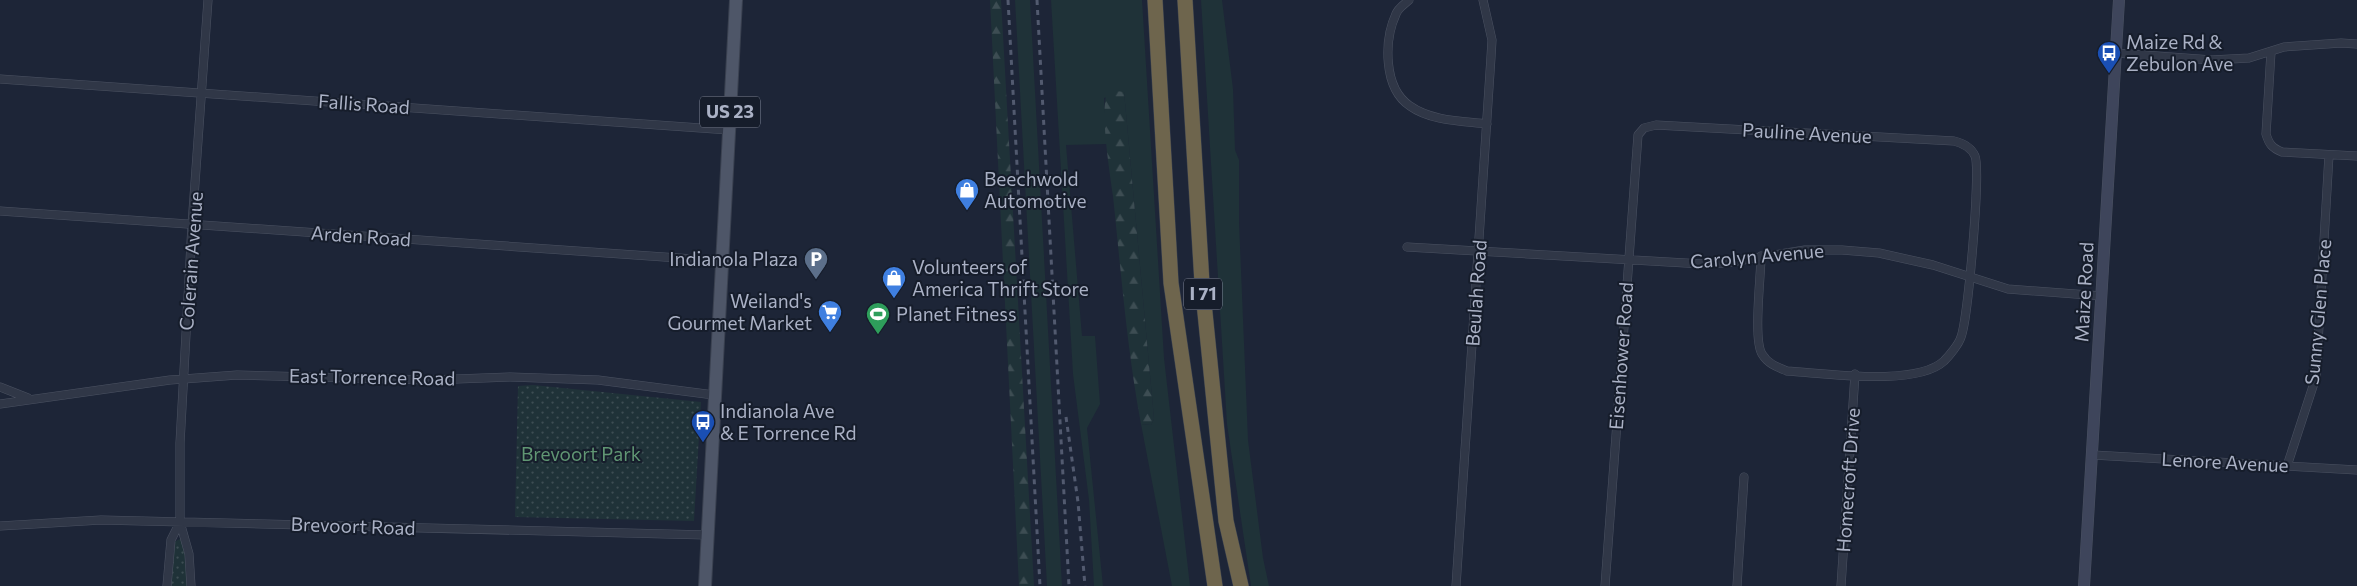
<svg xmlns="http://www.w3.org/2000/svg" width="2357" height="586" font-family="Commissioner,sans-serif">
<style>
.green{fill:#1f3238}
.forest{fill:url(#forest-firs)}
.park{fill:url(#park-dots)}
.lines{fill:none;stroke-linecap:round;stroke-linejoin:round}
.street-casing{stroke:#4b5262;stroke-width:9}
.secondary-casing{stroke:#4b5262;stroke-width:12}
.primary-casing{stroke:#3a4150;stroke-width:14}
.highway-casing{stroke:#383f4e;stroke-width:16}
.street{stroke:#303747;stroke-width:8}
.secondary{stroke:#3e455b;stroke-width:11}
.primary{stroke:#4e5668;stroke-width:12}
.highway{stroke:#6e654d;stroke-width:15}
.rail{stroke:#525a6f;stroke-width:3;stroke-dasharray:5 5;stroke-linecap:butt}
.labels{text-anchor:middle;stroke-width:4;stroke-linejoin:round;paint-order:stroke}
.shield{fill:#161d2b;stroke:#7e8597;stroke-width:1}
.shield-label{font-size:18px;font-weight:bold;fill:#aab1c5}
.poi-label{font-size:19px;fill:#aab1c5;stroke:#161d2b;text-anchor:start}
.street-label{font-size:19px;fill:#aab1c5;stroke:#161d2b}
.park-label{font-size:19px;fill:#609673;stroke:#161d2b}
</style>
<defs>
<pattern id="forest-firs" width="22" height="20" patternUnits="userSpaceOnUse" patternTransform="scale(1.25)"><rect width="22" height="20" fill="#1f3238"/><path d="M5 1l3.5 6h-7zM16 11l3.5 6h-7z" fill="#3d4d53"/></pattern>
<pattern id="park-dots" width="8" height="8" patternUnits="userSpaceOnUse" patternTransform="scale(1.25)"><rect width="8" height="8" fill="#1f3238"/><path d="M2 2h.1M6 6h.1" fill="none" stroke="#3d4d53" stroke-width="1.8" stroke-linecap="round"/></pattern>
</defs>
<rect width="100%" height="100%" fill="#1d2537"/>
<path class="green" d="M 1015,0 L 1030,0 L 1062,586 L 1047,586 Z
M 1051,0 L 1142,0 L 1164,358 L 1190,586 L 1172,586 L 1141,424 L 1151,425 L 1154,419 L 1124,92 L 1104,98 L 1107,144 L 1066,145 L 1082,336 L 1095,336 L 1100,404 L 1087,428 L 1103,586 L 1094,586 L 1089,500 L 1073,374 Z
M 1201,0 L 1222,0 L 1233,89 L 1235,150 L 1239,160 L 1239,222 L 1248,440 L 1263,558 L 1269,586 L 1251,586 L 1227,424 Z"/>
<path class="forest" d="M 990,0 L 1001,0 L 1034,586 L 1019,586 Z
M 1108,90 L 1124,92 L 1154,419 L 1151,425 L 1141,424 C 1127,349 1121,272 1113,196 C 1110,173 1099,109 1108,90 Z"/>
<path class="park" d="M 533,385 L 701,402 L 694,521 L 515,517 L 518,386 Z
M 180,539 L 182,540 L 187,563 L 188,586 L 169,586 L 174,542 Z"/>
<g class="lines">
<g class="street-casing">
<path id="street" d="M 1409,0 C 1405,4 1398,8 1396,14 C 1384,40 1383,88 1410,106 C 1431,121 1462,121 1487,124
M 2271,52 L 2266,134 C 2269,144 2272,148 2282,152 L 2357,156
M 2116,53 L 2212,60 L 2249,58 L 2284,47 L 2341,43 L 2357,44
M 0,79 L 729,130
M 0,211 L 722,261
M 1407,247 L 1703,264 L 1725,263 L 1805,250 L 1842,250 L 1879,253 L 1933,265 L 2008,289 L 2102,296
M 0,387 L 28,398
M 0,404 L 170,380 L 237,375 L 430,380 L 510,377 L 598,380 L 714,395
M 2093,455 L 2357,470
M 2287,466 L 2316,377 L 2329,155
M 0,526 L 101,520 L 707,535
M 167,586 L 171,540 L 180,522
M 191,586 L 189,554 L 180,522 L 180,443 L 192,225 L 208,0
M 1456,586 L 1491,57 L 1492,40 L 1483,0
M 1605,586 L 1638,135 L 1644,128 L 1656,125 L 1954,141 C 1962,143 1971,147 1975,156 C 1981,170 1968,319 1961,337 C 1959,344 1949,356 1944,361 C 1916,387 1825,373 1787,371 C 1777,367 1768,364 1762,354 C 1753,339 1761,276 1761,256
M 1737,586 L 1744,477
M 1841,586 L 1855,374"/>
</g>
<g class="secondary-casing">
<path id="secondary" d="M 2084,586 L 2119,0"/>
</g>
<g class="primary-casing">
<path id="primary" d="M 705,586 L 736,0"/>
</g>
<g class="highway-casing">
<path id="highway" d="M 1155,0 L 1171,283 L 1215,586
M 1185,0 L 1202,283 L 1226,521 L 1241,586"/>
</g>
<use href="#street" class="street"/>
<use href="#secondary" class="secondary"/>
<use href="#primary" class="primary"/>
<use href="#highway" class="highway"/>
<path class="rail" d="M 1008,0 L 1040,586
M 1037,0 L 1069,586
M 1066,417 L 1078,502 L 1085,586"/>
</g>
<defs>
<g id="bus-pin" transform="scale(1.25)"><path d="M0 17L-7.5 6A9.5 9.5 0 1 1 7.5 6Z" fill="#1a4fb4" stroke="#161d2b"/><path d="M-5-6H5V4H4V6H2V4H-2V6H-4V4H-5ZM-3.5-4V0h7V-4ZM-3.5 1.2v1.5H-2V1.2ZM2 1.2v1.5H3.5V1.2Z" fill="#fff"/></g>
<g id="shop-pin" transform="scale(1.25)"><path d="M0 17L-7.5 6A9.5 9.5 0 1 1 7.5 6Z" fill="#3f7fe0" stroke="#161d2b"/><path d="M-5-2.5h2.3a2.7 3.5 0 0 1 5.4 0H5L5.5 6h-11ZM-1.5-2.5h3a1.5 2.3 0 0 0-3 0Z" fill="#fff"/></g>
<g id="parking-pin" transform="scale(1.25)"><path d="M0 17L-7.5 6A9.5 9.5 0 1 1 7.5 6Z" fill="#5c6f8a" stroke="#161d2b"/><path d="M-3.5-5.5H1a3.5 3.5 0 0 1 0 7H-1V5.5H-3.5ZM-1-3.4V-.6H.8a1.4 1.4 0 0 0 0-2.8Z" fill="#fff"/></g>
<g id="supermarket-pin" transform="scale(1.25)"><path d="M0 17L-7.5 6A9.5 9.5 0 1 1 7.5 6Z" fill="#3f7fe0" stroke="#161d2b"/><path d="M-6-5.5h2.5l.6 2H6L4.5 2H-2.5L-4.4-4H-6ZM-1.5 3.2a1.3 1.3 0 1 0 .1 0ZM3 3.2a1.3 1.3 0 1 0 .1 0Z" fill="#fff"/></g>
<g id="stadium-pin" transform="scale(1.25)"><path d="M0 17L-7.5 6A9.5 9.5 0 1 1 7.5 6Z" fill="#2e9e5b" stroke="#161d2b"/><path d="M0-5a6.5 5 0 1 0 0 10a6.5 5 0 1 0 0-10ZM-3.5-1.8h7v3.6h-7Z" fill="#fff"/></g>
</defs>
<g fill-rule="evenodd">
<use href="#bus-pin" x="2109" y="53"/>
<use href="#shop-pin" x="967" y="190"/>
<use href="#parking-pin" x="816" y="259"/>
<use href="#shop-pin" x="894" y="278"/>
<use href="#supermarket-pin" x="830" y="312"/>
<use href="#stadium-pin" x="878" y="314"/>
<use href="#bus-pin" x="703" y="422"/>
</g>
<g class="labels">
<g class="shield">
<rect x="700" y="96.5" width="60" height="31" rx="4"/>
<rect x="1184" y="278.5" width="38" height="31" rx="4"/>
</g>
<g class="shield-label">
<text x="730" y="118">US 23</text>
<text x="1203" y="300">I 71</text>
</g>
<g class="poi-label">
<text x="2126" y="49">Maize Rd &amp;<tspan x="2126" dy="22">Zebulon Ave</tspan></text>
<text x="984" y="186">Beechwold<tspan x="984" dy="22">Automotive</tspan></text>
<text x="798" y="266" text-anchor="end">Indianola Plaza</text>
<text x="912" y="274">Volunteers of<tspan x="912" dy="22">America Thrift Store</tspan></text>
<text x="812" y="308" text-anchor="end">Weiland's<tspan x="812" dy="22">Gourmet Market</tspan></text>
<text x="896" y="321">Planet Fitness</text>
<text x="720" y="418">Indianola Ave<tspan x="720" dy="22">&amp; E Torrence Rd</tspan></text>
</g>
<g class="street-label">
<text transform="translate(364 104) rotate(4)" y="7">Fallis Road</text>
<text transform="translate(1807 133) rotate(3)" y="7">Pauline Avenue</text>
<text transform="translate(361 236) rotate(4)" y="7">Arden Road</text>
<text transform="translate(1757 256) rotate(-5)" y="7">Carolyn Avenue</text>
<text transform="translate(191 261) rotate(-86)" y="7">Colerain Avenue</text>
<text transform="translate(2084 292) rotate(-87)" y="7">Maize Road</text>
<text transform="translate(1476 293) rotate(-86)" y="7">Beulah Road</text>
<text transform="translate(2318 312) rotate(-85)" y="7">Sunny Glen Place</text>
<text transform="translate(1621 356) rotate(-86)" y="7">Eisenhower Road</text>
<text transform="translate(372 377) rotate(1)" y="7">East Torrence Road</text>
<text transform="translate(2225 462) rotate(3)" y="7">Lenore Avenue</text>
<text transform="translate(1848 480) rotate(-86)" y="7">Homecroft Drive</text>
<text transform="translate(353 526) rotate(2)" y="7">Brevoort Road</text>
</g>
<g class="park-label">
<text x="581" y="461">Brevoort Park</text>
</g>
</g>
</svg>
